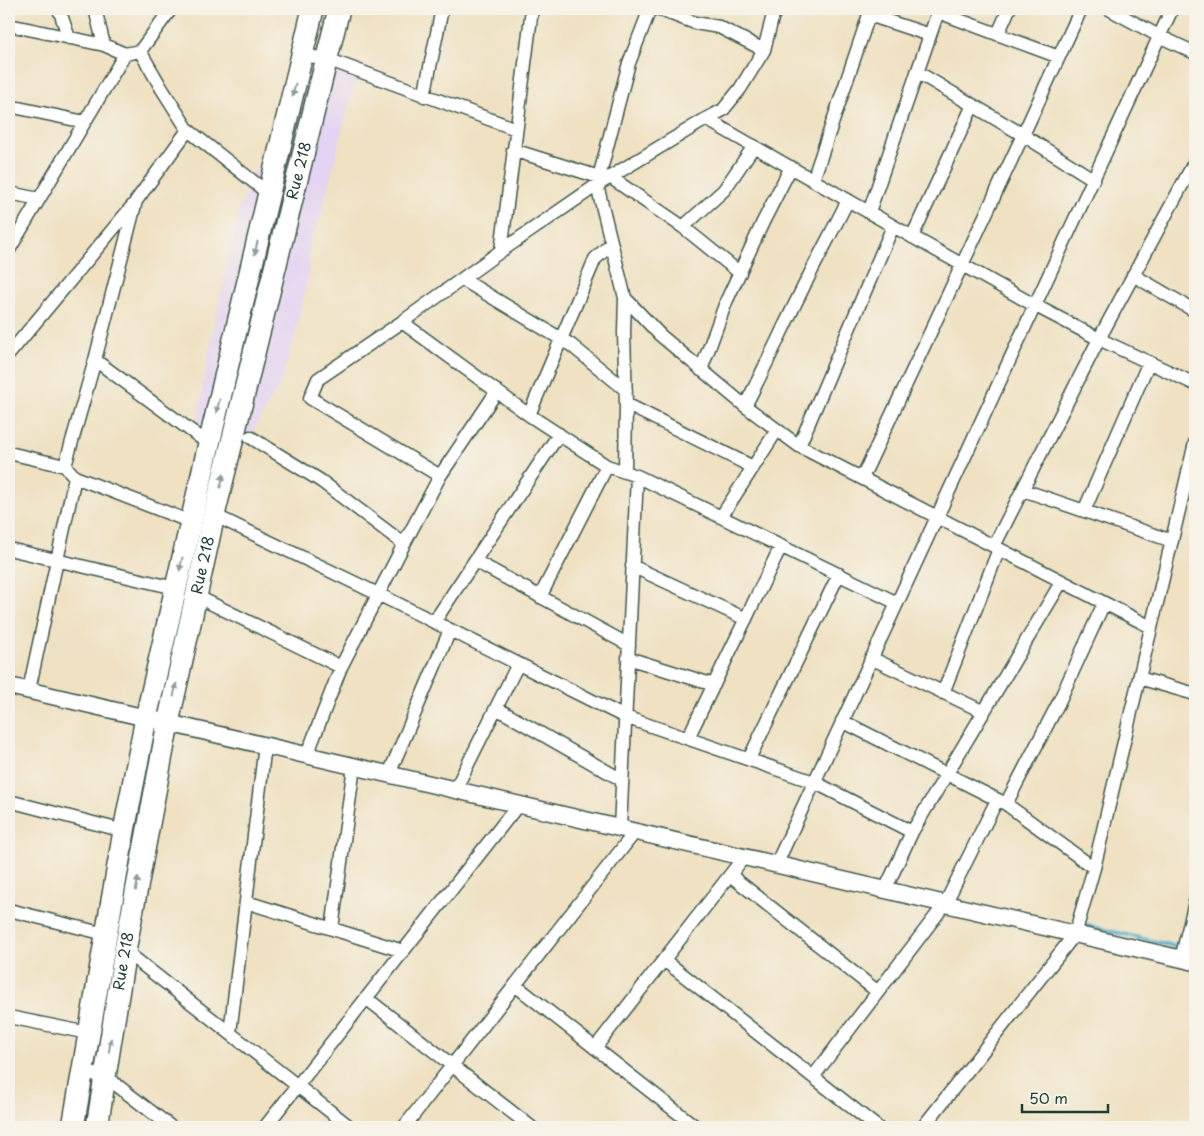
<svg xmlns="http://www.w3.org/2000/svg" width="1204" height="1136" font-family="'Playpen Sans',sans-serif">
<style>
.built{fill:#e4d3f2}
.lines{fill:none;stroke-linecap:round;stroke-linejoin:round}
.stream{stroke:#4bafca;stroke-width:4}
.minor-casing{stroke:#3e5649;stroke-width:15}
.tertiary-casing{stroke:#3e5649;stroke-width:19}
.trunk-casing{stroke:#3e5649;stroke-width:24}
.minor{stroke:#fff;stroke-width:12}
.tertiary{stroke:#fff;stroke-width:16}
.trunk{stroke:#fff;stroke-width:21}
.oneway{fill:#8f9e9a}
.labels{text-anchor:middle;stroke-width:5;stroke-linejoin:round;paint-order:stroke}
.street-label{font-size:15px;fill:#1f3d34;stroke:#f7f3e8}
</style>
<rect width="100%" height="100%" fill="#f7f3e8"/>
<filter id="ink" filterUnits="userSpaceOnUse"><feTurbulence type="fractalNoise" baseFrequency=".02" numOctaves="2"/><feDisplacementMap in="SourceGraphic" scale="10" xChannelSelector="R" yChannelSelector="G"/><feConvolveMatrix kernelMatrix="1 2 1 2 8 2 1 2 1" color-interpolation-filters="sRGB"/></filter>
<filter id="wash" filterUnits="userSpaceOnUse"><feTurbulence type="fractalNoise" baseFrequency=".0096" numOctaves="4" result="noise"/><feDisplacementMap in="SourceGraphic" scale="20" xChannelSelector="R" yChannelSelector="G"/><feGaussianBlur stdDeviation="1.12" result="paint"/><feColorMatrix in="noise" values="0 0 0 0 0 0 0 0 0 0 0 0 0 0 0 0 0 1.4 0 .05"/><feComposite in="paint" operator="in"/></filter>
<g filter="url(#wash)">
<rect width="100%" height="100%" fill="#efe1c2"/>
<path class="built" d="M 339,69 L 356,80 L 349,103 L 321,216 L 310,242 L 308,277 L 296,331 L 281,382 L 257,424 L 240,451 L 222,452 L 195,434 L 208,356 L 239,210 L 272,132 L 278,96 L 301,73 Z"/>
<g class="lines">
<path class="stream" d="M 1084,925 L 1178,947
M 1189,949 L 1195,950"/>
</g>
</g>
<g filter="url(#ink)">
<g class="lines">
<g class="minor-casing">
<path id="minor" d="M 59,9 L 69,38
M 97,9 L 97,17 L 104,45 L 125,54 L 140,51 L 171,9
M 658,9 L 695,23 L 719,27 L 764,50
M 1109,9 L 1159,36 L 1195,53
M 938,12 L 1059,57
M 869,15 L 930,35
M 9,25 L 104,45
M 998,34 L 1009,9
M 302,55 L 327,59 L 516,129
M 917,72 L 1023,135 L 1093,179
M 424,96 L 442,9
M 9,106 L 85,122
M 706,119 L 893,226 L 1034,305 L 1099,339 L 1195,384
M 188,130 L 269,194
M 513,150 L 599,177
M 610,177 L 683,227 L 740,273
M 813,180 L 871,9
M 9,193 L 39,199
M 869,212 L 939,9
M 683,227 L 724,190 L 754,146
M 912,237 L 973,105
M 9,250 L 125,54
M 501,251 L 532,9
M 1133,275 L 1195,311
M 462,279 L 571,345 L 626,390
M 625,298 L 660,335 L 745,406 L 799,446 L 1151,627
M 402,322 L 529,415 L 607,466 L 637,476 L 897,603
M 9,354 L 134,204
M 95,360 L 209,444
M 701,370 L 726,302 L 763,222 L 791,167
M 626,404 L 753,467
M 745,406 C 767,364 786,321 808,278 C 821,252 835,226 848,200
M 529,415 L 595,259 L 611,244
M 250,437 L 321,481 L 404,544
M 799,446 L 893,226
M 9,453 L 65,466 L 75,477 L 191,522
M 65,466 L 95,360 L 136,201 L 188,130 L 162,89 L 140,51
M 625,472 L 626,404 L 624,332 L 625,298 L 597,185 L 629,63 L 650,9
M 440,476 L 310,398 L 318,379 L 402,322 L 501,251 L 597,185 L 706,119 L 723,110 L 740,89 L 764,50 L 773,15 L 779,9
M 862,478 L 1023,135 L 1081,9
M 1023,490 L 1172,541
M 1084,511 L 1149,362
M 214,515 L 378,594 L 625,717 L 814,782 L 912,832
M 721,517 L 777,430
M 994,546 L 1099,339 L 1195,161
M 9,549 L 175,588
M 475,561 L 629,645
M 632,566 L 746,619
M 196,596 L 341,667
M 540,597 L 607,466
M 434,622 L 559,434
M 628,658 L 714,685
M 871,658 L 984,712
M 1139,678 L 1195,694
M 29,690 L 75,477
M 943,693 L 999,549
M 496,708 L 622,780
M 842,721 L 1006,804 L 1094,868
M 688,738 L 781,546
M 307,755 L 341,667 L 404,544 L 440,476 L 497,391
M 749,759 L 839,574
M 389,774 L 450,630
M 455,790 L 518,664
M 9,801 L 124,831
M 1006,804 L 1058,704 L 1104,603
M 620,828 L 637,476
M 776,865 L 1172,9
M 730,875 L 878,992
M 885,890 L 912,832 L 1062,581
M 246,902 L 403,951
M 9,910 L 105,934
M 332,929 L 354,766
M 125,951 L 350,1127
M 1181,959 L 1195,902
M 664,960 L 877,1127
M 515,985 L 696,1127
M 366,998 L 531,1127
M 9,1017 L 88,1033
M 230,1033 L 265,745
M 595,1048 L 744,857
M 82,1072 L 105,1076 L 171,1127
M 813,1077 L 945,904 L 997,800
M 265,1127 L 518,805
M 404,1127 L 635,832
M 923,1127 L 1075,934 L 1094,868 L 1195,443"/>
</g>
<g class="tertiary-casing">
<path id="tertiary" d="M 9,686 L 1195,962"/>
</g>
<g class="trunk-casing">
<g id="trunk">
<path d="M 73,1127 L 124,831 L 146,718 L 209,444 L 313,9"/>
<path id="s1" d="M 97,1127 L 125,951 L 168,723 L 214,515 L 339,9"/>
</g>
</g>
<use href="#minor" class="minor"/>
<use href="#tertiary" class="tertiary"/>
<use href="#trunk" class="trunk"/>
</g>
<defs><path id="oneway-solid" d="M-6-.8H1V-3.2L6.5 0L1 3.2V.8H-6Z" transform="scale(1.25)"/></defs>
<g class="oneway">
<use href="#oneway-solid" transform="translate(294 90) rotate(103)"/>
<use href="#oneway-solid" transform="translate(256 248) rotate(103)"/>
<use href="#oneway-solid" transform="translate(218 406) rotate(103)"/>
<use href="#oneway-solid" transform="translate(222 481) rotate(-76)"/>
<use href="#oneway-solid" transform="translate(181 564) rotate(103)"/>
<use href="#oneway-solid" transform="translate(175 690) rotate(-78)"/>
<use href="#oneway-solid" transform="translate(137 884) rotate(-80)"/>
<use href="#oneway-solid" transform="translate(110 1045) rotate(-81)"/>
</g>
</g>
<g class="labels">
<g class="street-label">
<text dy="5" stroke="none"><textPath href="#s1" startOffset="978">Rue 218</textPath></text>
<text dy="5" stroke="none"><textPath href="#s1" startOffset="572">Rue 218</textPath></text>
<text dy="5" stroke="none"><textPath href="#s1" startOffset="168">Rue 218</textPath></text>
</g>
</g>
<rect width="1204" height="1136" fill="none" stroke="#f7f3e8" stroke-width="30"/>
<path d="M1022 1104v8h86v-8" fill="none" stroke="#1f3d34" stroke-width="2.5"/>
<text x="1029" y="1104" font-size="15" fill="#1f3d34" stroke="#f7f3e8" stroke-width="4" paint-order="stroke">50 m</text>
</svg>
